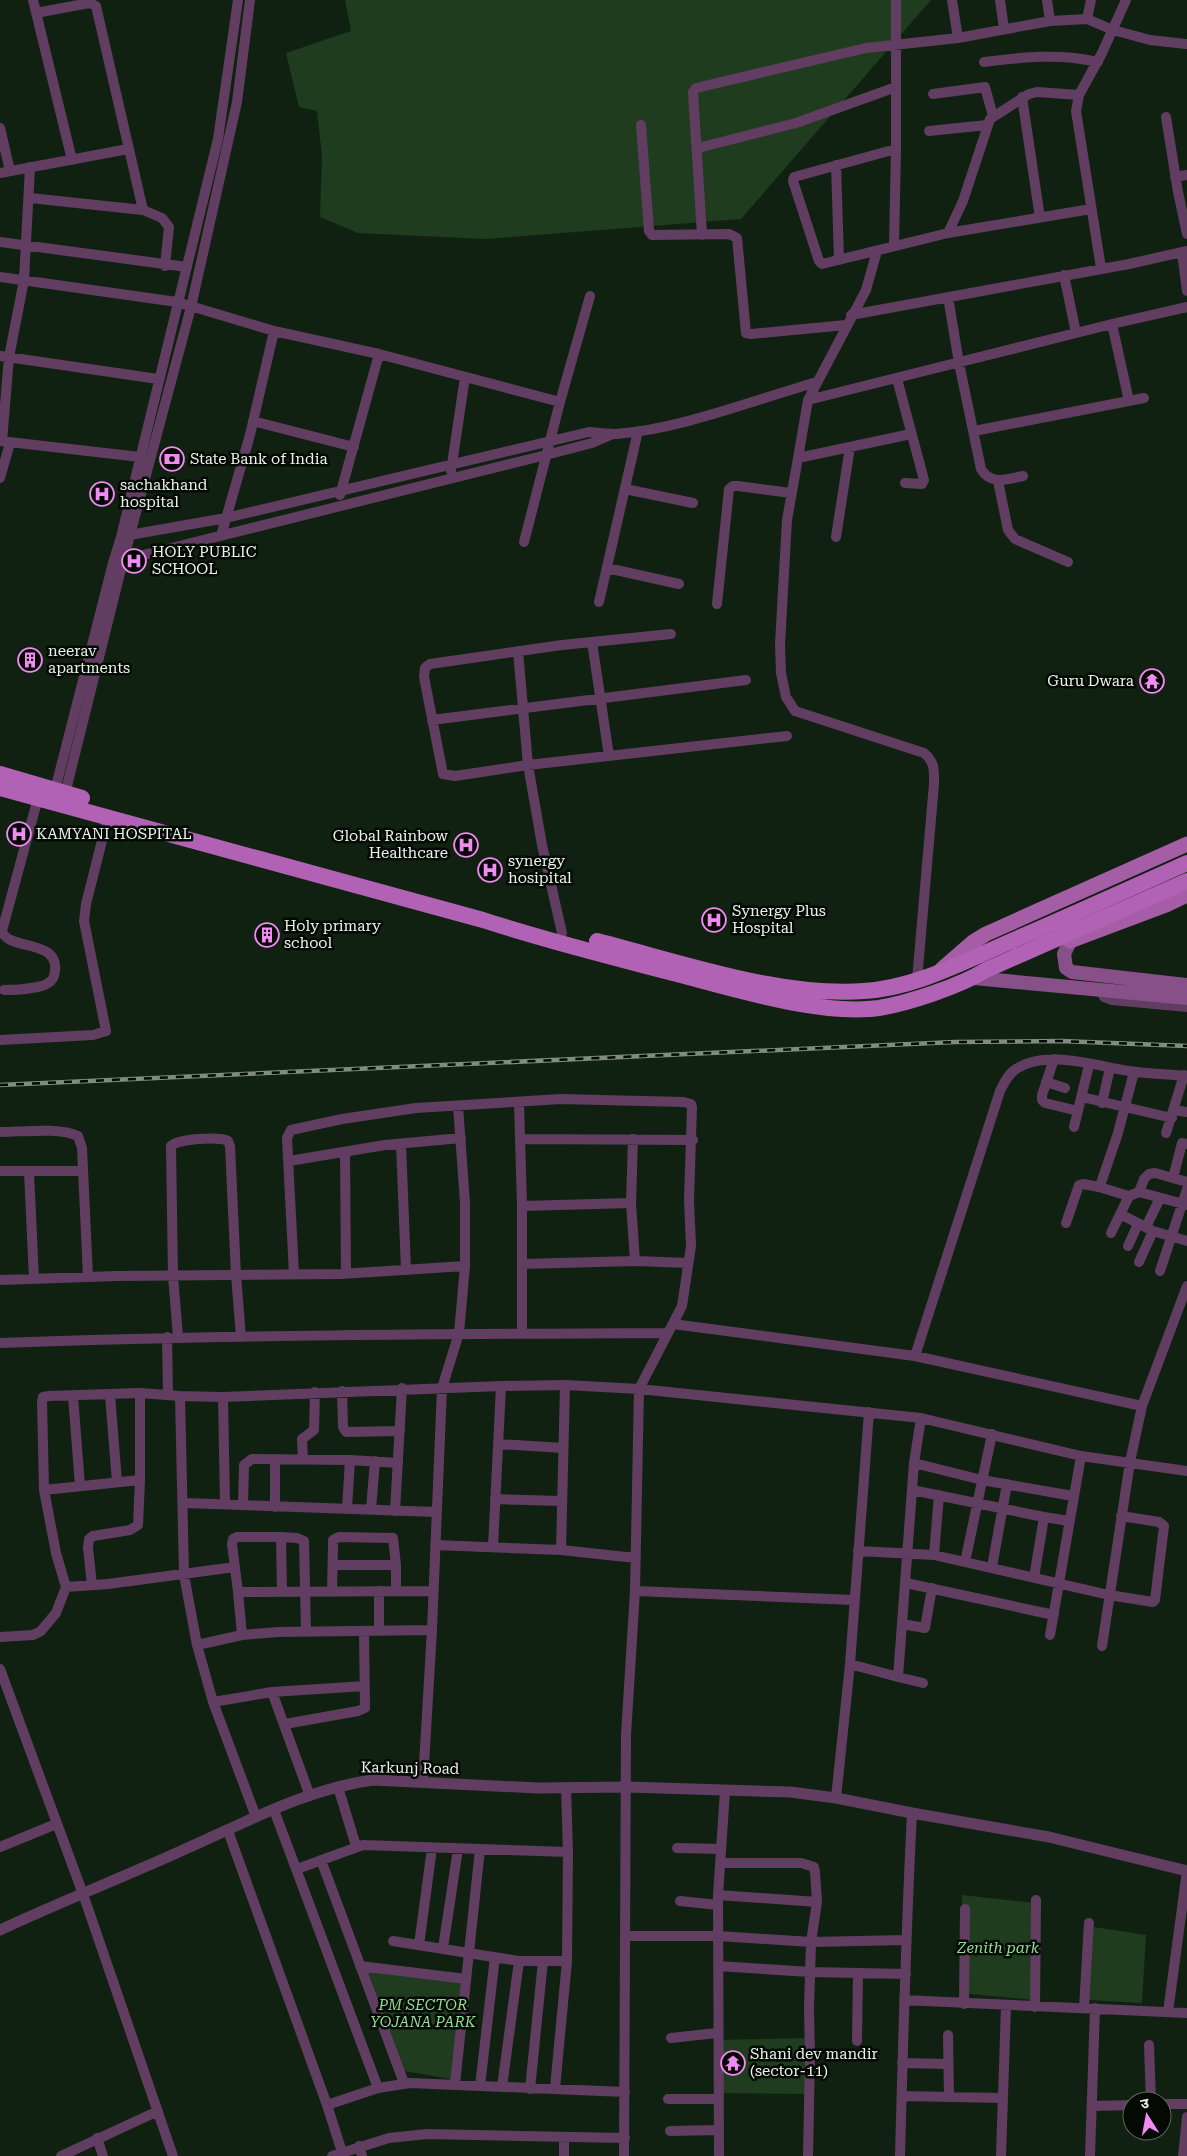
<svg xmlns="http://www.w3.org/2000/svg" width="1187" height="2156" font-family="'Roboto Serif','Noto Sans Devanagari',serif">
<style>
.green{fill:#1f3c1f}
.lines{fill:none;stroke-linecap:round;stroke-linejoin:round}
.minor{stroke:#613e61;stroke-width:10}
.tertiary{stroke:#613e61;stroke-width:11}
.secondary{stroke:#875088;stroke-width:14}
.primary{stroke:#a55da6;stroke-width:15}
.trunk{stroke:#b262b4;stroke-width:16}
.rail-casing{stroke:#7f8d7f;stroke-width:4.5}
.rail{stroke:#040904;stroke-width:2.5;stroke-dasharray:8;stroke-linecap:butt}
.labels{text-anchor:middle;stroke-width:5;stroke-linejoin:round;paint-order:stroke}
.poi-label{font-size:15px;fill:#e9f4e8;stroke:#040904;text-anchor:start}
.street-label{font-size:15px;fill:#e9f4e8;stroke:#040904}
.park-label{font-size:15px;font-style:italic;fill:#92dd92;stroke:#040904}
</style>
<rect width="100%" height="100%" fill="#102111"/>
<path class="green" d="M 345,0 L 931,0 L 741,219 L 486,239 L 358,233 L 320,217 L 322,156 L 317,111 L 299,107 L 286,53 L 351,31 Z
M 962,1895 L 1035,1903 L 1034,2000 L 961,1993 Z
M 1094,1927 L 1146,1935 L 1142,2003 L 1089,2000 Z
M 368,1971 L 466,1978 L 451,2079 L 404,2071 Z
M 808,2038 L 808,2094 L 718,2093 L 716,2040 Z"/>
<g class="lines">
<path class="minor" d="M 33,0 L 72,160
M 952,0 L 958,38
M 1000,0 L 1004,29
M 1047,0 L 1050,21
M 36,13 L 89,3 L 96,6 L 143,210 L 162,218 L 169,227 L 165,266
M 1087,19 L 1091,0
M 984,62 C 1023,57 1059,53 1098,62
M 933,94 L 985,87 L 993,116
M 1022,97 L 1040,218
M 1166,117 L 1178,192 L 1187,234
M 641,125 L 649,231 L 652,235 L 729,234 L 737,238 L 746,333 L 751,334 L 846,325
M 0,128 L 10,171
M 929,131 L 987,125
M 698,148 L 796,123 L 896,87
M 896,149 L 794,177 L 793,181 L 819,261 L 822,264 L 948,233 L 1091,209
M 836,165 L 839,260
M 0,173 L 128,149
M 1175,177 L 1187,175
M 30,198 L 143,210
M 948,233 L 963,201 L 990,119 L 1029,94 L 1037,92 L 1079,95
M 702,235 L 693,92 L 696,88 L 866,48 L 958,38 L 1050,21 L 1087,19 L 1113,30 L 1150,40 L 1186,44
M 0,242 L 187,267
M 894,246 L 896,149 L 896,0
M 877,251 L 866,290 L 808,400 L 798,458 L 787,520 L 780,644 L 781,673 L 786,697 L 795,711 L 924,753 C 935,762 934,770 934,784 L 917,980
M 1182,252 L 1187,291
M 1101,268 L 1076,111 L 1079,95 L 1102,53 L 1126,0
M 1064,275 L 1076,333
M 0,277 L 177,302 L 274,331 L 379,354 L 560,402
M 948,297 L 959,363 L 981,469 C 991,486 1008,479 1023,476
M 851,315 L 1129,264 L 1187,251
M 1112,324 L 1129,401
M 0,356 L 158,379
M 897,379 L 924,480 L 922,484 L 905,483
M 808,400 L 1112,324 L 1187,307
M 253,421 L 354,447
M 974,431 L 1144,398
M 0,441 L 140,457
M 2,441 L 9,357 L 24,280 L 30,167
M 798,458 L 911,434
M 451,471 L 465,377
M 0,478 L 10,443
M 998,481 L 1008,530 L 1015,539 L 1068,562
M 625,489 L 693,503
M 340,495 L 379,354
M 124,536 L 226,518 L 589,432 C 598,433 607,434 616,434 C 681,429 754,400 817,382
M 221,536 L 250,435 L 274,331
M 836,537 L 850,447
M 524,542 L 560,402 L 590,296
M 119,561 L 546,455 L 592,443 L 613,434
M 607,568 L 679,584
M 599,602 L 638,431
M 717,604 L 729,489 L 733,486 L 738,486 L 791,493
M 671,634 L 562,645 L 430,664 L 425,668 L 424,677 L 443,774 L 455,776 L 528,765 L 787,736
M 592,642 L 609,756
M 518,651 L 528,765 L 542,845 L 562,933
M 432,720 L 746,680
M 55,790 L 113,563 L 121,537 L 218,139 L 238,0
M 65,794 L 123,561 L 191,307 L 237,102 L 250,0
M 1100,989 L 1104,997 L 1112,1000 L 1187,1007
M 4,990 C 13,990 22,990 31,988 C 39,987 51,985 54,976 C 64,937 8,952 2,931 L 38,798
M 0,1040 L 93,1035 L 106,1031 L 84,921 L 86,904 L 108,817
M 1054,1059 L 1042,1095 L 1042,1100 L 1045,1103 L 1078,1111
M 1046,1082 L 1065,1088
M 1082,1097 L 1172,1118
M 519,1102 L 522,1206 L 522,1333
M 1102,1103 L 1110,1068
M 1174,1110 L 1187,1112
M 1074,1127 L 1089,1065
M 0,1132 C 22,1132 59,1127 78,1136 L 82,1148 L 88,1277
M 1166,1133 L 1184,1075
M 521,1139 L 693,1140
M 633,1139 L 631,1203 L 635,1261
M 401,1144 L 406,1270
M 345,1152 L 346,1273
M 289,1161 L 385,1145 L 461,1138
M 0,1171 L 83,1171
M 29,1172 L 34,1279
M 1173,1178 L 1182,1143 L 1187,1144
M 1099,1187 L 1129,1196
M 1139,1192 L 1144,1179 L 1149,1174 L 1155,1173 L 1187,1182
M 522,1206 L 631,1203
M 1120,1214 L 1153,1231 L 1187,1241
M 1066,1223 L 1079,1185 L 1083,1184 L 1099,1187 L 1101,1183 L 1118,1133 L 1134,1072
M 1146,1227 L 1160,1198
M 1111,1233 L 1129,1196 L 1139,1192 L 1187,1205
M 1128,1246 L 1138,1224
M 1139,1262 L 1153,1231
M 522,1264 L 635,1261 L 688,1263
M 1160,1271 L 1187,1189
M 294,1274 L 287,1138 L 291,1130 L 342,1119 L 416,1108 L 561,1099 L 684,1102 L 691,1104 L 692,1107 L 689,1200 L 691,1246 L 682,1306 L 639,1389 L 635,1591 L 626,1735 L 624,2156
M 0,1280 L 117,1276 L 341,1274 L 465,1266
M 673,1324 L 915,1356 L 1142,1406
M 167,1337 L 168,1395
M 178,1337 L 173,1276 L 171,1146 C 176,1139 220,1136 228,1141 L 230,1146 L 236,1275 L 241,1337
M 0,1343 C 223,1335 445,1334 668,1333
M 915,1356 L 1000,1091 C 1004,1083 1008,1074 1016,1069 C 1045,1049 1096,1066 1129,1071 C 1148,1074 1168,1074 1187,1076
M 342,1391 L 343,1427 L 346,1432 L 400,1431
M 110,1395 L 117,1482
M 73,1396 L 80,1486
M 180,1396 L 184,1575 L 197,1645 L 213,1702 L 256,1817
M 223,1397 L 225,1504
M 499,1444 L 563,1448
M 275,1459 L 275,1507
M 303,1459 L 302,1439 L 314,1430 L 315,1392
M 350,1460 L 398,1463
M 914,1463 L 982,1480 L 1073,1496
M 44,1490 L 140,1480
M 912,1490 L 1044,1517 L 1034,1578
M 495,1499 L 561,1501
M 184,1503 L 436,1512
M 243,1505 L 244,1465 L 252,1459 L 350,1460 L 347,1509
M 371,1509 L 375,1461
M 395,1511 L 402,1388
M 1044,1517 L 1069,1521
M 281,1537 L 297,1538 L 304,1541 L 306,1632
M 435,1545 L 561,1550 L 636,1558
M 493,1547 L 501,1386
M 561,1550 L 565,1385
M 858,1551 L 934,1555 L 1109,1595 L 1153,1602 L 1155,1600 L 1164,1526 L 1159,1522 L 1121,1516
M 934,1555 L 939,1495
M 965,1562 L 992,1434
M 333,1565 L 396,1565
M 992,1567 L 1007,1484
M 906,1583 L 1054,1615
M 92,1585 L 88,1548 L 89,1539 L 93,1536 L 130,1530 L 138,1525 L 140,1480 L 140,1393
M 66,1587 L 108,1584 L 235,1567
M 379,1591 L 379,1631
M 635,1591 L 854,1600
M 238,1592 L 232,1544 L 233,1539 L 237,1537 L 281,1537 L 282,1592
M 332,1592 L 333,1545 L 333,1540 L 339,1537 L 393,1538 L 396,1565 L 396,1591
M 902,1624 L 925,1628 L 932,1588
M 242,1635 L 238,1592 L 433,1591
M 1050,1635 L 1081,1456
M 0,1637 L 33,1635 L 41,1631 L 56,1613 L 66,1587 L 56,1553 L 44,1490 L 42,1401 L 43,1397 L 49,1396 L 140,1393 L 180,1396 L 223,1397 L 501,1386 L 565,1385 L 639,1389 L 921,1418 L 1081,1456 L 1187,1471
M 197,1645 L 242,1635 L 278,1632 L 432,1630
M 1102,1646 L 1130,1462 L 1142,1406 L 1187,1286
M 850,1664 L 898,1677 L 914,1463 L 921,1418
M 0,1669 L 83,1894 L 173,2156
M 898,1677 L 923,1683
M 272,1692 L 310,1796
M 213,1702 L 272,1692 L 365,1686
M 285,1724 L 358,1711 L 365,1708 L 364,1631
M 423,1781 L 432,1630 L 442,1388 L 459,1333 L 465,1266 L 465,1203 L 458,1106
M 338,1787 L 356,1846
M 836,1798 L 850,1664 L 869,1412
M 274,1810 L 378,2088
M 228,1831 L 327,2105 L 342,2152
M 0,1847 L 56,1824
M 677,1848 L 721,1849
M 321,1860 L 404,2083
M 720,1863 L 801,1863 L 814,1867 L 815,1872 L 817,1902 L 811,1942 L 809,2008 L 810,2056 L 808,2156
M 297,1869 L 363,1845 L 568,1852
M 718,1895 L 817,1902
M 680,1901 L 718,1905
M 626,1936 L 718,1936 L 811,1942 L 905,1940
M 393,1941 L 519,1961 L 567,1961
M 419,1945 L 432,1848
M 443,1948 L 458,1849
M 360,1966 L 466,1979
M 718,1966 L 810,1972 L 906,1974
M 904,2000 L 1187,2013
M 964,2004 L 965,1909
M 1035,2007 L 1036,1900
M 1084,2008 L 1089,1923
M 1168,2012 L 1187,1871
M 948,2035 L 949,2097
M 671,2038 L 717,2033
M 857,2041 L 858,1973
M 1149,2045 L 1151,2101
M 902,2063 L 948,2064
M 455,2084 L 480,1849
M 480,2086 L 495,1957
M 502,2087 L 519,1961
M 555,2088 L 567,1961 L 568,1852 L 566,1788
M 530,2089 L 543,1961
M 902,2096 L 1003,2098
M 668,2099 L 719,2099
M 1162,2104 L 1187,2104
M 327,2105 L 378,2088 L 410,2083 L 625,2092
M 1092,2106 L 1132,2105
M 670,2131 L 718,2130
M 97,2138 L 103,2156
M 359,2146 L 362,2156
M 61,2156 L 158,2111
M 332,2156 L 389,2138 L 427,2134 L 625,2138
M 564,2156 L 564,2137
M 719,2156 L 718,1895 L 725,1791
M 900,2156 C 903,2042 906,1927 912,1813
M 1001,2156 L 1006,2006
M 1090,2156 L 1095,2008
M 1183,2156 L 1187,2117"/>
<path class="tertiary" d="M 0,1930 C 60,1902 121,1878 181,1851 C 243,1824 305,1789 373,1780 L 538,1788 L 627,1787 L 790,1792 L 836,1798 L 912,1813 L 1049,1837 L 1187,1871"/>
<path class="secondary" d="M 1075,931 L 1064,954 L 1066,968 L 1072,972 L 1187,985
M 974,978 L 1187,998"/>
<path class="primary" d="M 1070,941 L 1166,905 L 1187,895
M 942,969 L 973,942 L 986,934 L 1187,844"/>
<path class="trunk" d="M 0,774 L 82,798
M 0,788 L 483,920 C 547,941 612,957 677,974 C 734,989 821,1016 879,1008 C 909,1003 960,986 986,970 L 1187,881
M 597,941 C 680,962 778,997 864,991 C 914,988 961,963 1007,943 C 1067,917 1127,890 1187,863"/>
<g class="rail-casing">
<path id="rail" d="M 0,1085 L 955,1042 L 1061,1041 L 1187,1046"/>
</g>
<use href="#rail" class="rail"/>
</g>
<defs>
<g id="bank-ring" transform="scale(1.25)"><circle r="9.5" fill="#040904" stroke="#f28af3" stroke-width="1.5"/><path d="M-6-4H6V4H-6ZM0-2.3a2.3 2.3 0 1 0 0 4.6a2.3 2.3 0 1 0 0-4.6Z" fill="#f28af3"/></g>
<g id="hospital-ring" transform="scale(1.25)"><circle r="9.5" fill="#040904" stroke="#f28af3" stroke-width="1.5"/><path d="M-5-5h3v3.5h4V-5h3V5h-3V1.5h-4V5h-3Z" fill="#f28af3"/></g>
<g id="building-ring" transform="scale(1.25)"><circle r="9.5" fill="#040904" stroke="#f28af3" stroke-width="1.5"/><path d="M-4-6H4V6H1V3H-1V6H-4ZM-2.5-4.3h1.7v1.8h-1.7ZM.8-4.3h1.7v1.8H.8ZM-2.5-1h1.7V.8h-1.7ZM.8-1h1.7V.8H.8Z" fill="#f28af3"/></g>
<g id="temple-ring" transform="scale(1.25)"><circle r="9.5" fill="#040904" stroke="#f28af3" stroke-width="1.5"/><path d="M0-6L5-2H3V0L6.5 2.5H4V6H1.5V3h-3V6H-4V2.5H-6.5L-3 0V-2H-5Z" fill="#f28af3"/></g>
</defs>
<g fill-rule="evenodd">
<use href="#bank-ring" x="172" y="459"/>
<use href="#hospital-ring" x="102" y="494"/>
<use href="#hospital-ring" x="134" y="561"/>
<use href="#building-ring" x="30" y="660"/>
<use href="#temple-ring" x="1152" y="681"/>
<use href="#hospital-ring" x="19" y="834"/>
<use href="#hospital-ring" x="466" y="845"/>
<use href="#hospital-ring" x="490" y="870"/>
<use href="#hospital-ring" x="714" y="920"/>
<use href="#building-ring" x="267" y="935"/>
<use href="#temple-ring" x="733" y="2063"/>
</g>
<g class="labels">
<g class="poi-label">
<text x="190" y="464">State Bank of India</text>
<text x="120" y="490">sachakhand<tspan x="120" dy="17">hospital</tspan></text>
<text x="152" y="557">HOLY PUBLIC<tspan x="152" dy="17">SCHOOL</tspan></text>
<text x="48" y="656">neerav<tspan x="48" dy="17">apartments</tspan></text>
<text x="1134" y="686" text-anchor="end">Guru Dwara</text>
<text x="36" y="839">KAMYANI HOSPITAL</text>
<text x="448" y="841" text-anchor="end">Global Rainbow<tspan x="448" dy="17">Healthcare</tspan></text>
<text x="508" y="866">synergy<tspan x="508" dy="17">hosipital</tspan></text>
<text x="732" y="916">Synergy Plus<tspan x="732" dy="17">Hospital</tspan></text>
<text x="284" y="931">Holy primary<tspan x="284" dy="17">school</tspan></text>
<text x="750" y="2059">Shani dev mandir<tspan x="750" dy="17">(sector-11)</tspan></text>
</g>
<g class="street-label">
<text transform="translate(410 1768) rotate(1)" y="5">Karkunj Road</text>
</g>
<g class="park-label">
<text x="998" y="1953">Zenith park</text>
<text x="423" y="2010">PM SECTOR<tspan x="423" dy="17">YOJANA PARK</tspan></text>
</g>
</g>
<g transform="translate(1147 2116) rotate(349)"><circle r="24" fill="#040904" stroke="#60675f"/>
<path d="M0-4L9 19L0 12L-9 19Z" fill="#f28af3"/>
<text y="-8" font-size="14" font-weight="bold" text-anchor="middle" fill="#e9f4e8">उ</text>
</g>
</svg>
